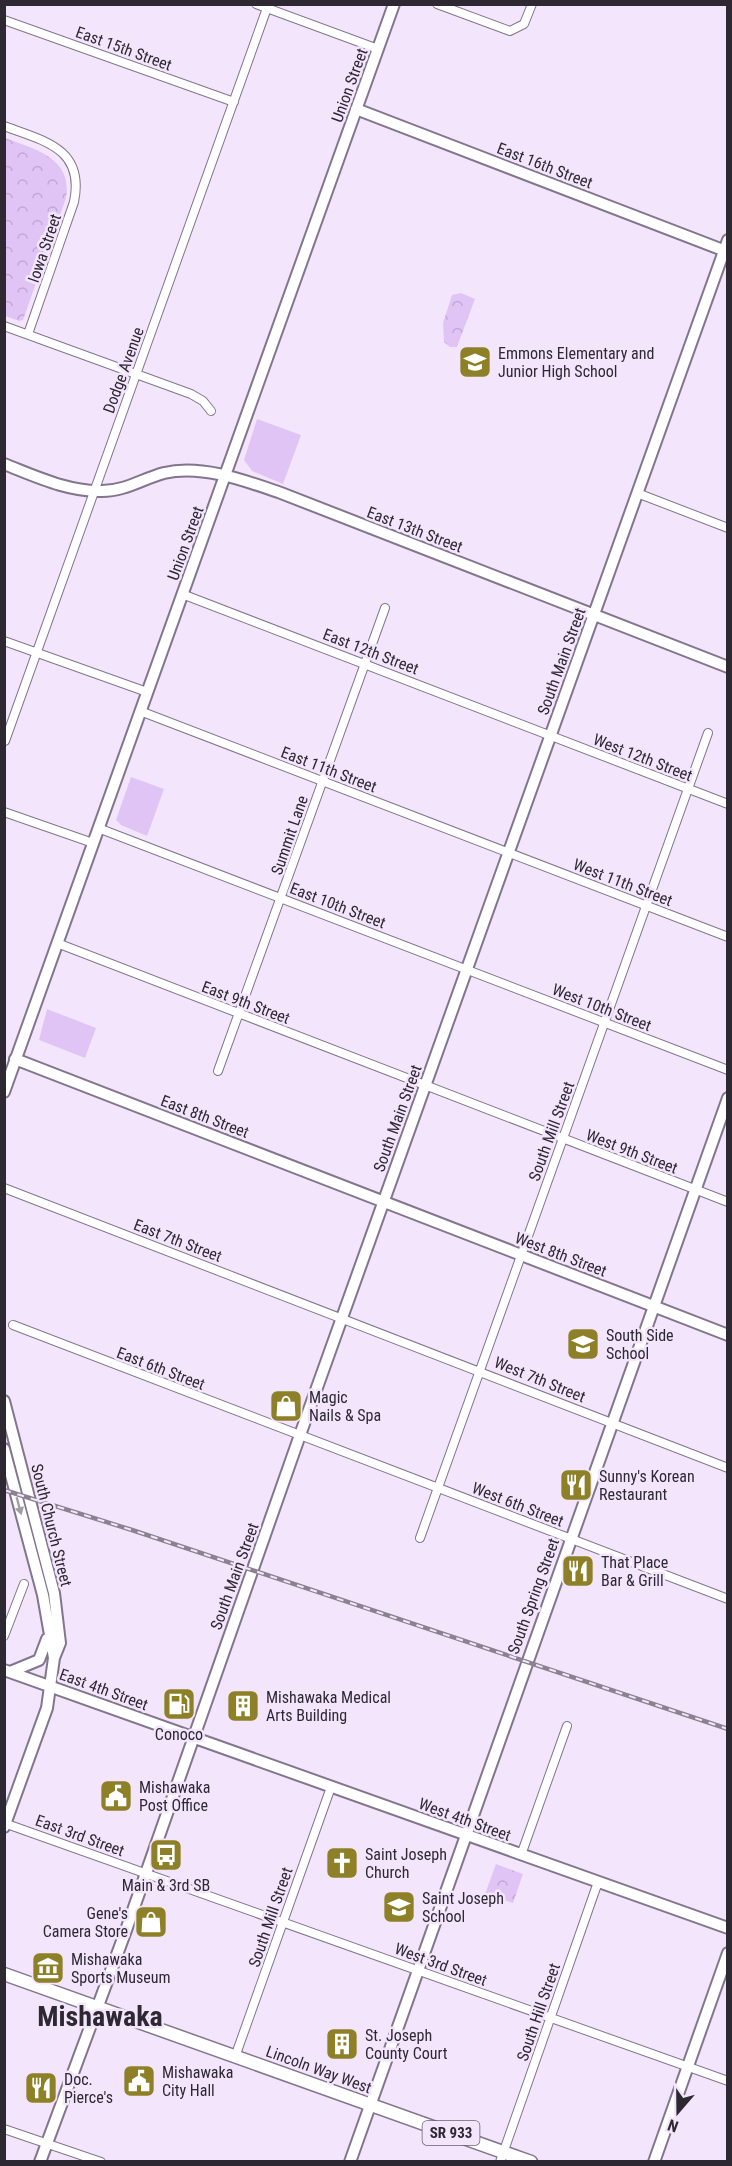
<svg xmlns="http://www.w3.org/2000/svg" width="732" height="2166" font-family="'Roboto Condensed',sans-serif">
<style>
.grass{fill:#e1c4f6}
.park{fill:url(#park-crowns)}
.lines{fill:none;stroke-linecap:round;stroke-linejoin:round}
.street-casing{stroke:#82758d;stroke-width:10}
.secondary-casing{stroke:#82758d;stroke-width:14}
.primary-casing{stroke:#82758d;stroke-width:15}
.street{stroke:#fff;stroke-width:8}
.secondary{stroke:#fff;stroke-width:10}
.primary{stroke:#fff;stroke-width:12}
.rail-casing{stroke:#8a8191;stroke-width:4.5}
.rail{stroke:#f3e6fc;stroke-width:2;stroke-dasharray:7;stroke-linecap:butt}
.oneway{fill:#a19ea3}
.labels{text-anchor:middle;stroke-width:5;stroke-linejoin:round;paint-order:stroke}
.shield{fill:#f3e6fc;stroke:#69616f;stroke-width:1.5}
.shield-label{font-size:15px;font-weight:bold;fill:#2e2833}
.street-label{font-size:16px;fill:#2e2833;stroke:#f3e6fc}
.poi-label{font-size:16px;fill:#2e2833;stroke:#f3e6fc;text-anchor:start}
.town-label{font-size:28px;font-weight:bold;fill:#2e2833;stroke:#f3e6fc}
</style>
<defs>
<pattern id="park-crowns" width="20" height="18" patternUnits="userSpaceOnUse" patternTransform="scale(1.5)"><rect width="20" height="18" fill="#e1c4f6"/><path d="M2 6a3 3 0 1 1 6 0M12 15a3 3 0 1 1 6 0" fill="none" stroke="#c1a8d3"/></pattern>
</defs>
<rect width="100%" height="100%" fill="#f3e6fc"/>
<path class="grass" d="M 257,419 L 301,435 L 283,484 L 252,471 L 244,460 Z
M 131,777 L 164,789 L 147,836 L 121,825 L 116,820 Z
M 47,1009 L 96,1028 L 85,1058 L 39,1040 Z"/>
<path class="park" d="M 5,138 C 35,149 73,158 66,198 L 23,320 L 19,321 L 5,316 Z
M 461,293 L 475,299 L 457,347 L 450,347 L 444,342 L 443,323 L 452,295 Z
M 496,1864 L 523,1874 L 513,1903 L 485,1894 Z"/>
<g class="lines">
<g class="street-casing">
<path id="street" d="M 256,4 L 378,49
M 437,4 L 510,31 L 524,24 L 532,4
M 4,20 L 234,102
M 4,126 C 45,141 85,149 74,202 L 28,334
M 4,326 L 191,394 L 203,401 L 211,411
M 637,493 L 728,528
M 182,594 L 728,804
M 4,641 L 147,692
M 140,711 L 728,937
M 5,741 L 267,8
M 4,812 L 93,843
M 98,828 L 728,1070
M 57,943 L 728,1202
M 218,1071 L 385,608
M 4,1188 L 728,1468
M 13,1325 L 728,1599
M 420,1538 L 708,733
M 4,1636 L 24,1584
M 4,1823 L 728,2081
M 521,1855 L 567,1726
M 235,2057 L 331,1787
M 4,2129 L 101,2162
M 500,2162 L 598,1882"/>
</g>
<g class="secondary-casing">
<path id="secondary" d="M 356,109 L 728,252
M 4,464 C 35,476 68,492 102,491 C 125,491 142,479 164,473 C 202,464 246,481 281,493 L 728,667
M 15,1059 L 728,1335
M 4,1092 L 394,4
M 4,1401 L 54,1593 L 60,1643 L 54,1658 L 47,1708 L 4,1827
M 4,1449 L 43,1595 L 54,1658
M 4,1670 L 728,1928
M 10,1672 L 39,1660 L 47,1639
M 40,2162 L 125,1933 L 300,1435 L 728,240
M 350,2162 L 728,1098
M 654,2162 L 728,1953"/>
</g>
<g class="primary-casing">
<path id="primary" d="M 4,1974 L 531,2162"/>
</g>
<use href="#street" class="street"/>
<use href="#secondary" class="secondary"/>
<use href="#primary" class="primary"/>
<g class="rail-casing">
<path id="rail" d="M 4,1490 L 132,1530 L 728,1729"/>
</g>
<use href="#rail" class="rail"/>
</g>
<defs><path id="oneway-solid" d="M-6-.8H1V-3.2L6.5 0L1 3.2V.8H-6Z" transform="scale(1.5)"/></defs>
<use class="oneway" href="#oneway-solid" transform="translate(19 1506) rotate(75)"/>
<defs>
<g id="school-square" transform="scale(1.725)"><rect x="-9" y="-9" width="18" height="18" rx="4" fill="#8d8027" stroke="#f3e6fc"/><path d="M0-5L7-2L0 1L-7-2ZM-4 1L0 2.5L4 1V4Q0 6-4 4Z" fill="#fff"/></g>
<g id="shop-square" transform="scale(1.725)"><rect x="-9" y="-9" width="18" height="18" rx="4" fill="#8d8027" stroke="#f3e6fc"/><path d="M-5-2.5h2.3a2.7 3.5 0 0 1 5.4 0H5L5.5 6h-11ZM-1.5-2.5h3a1.5 2.3 0 0 0-3 0Z" fill="#fff"/></g>
<g id="restaurant-square" transform="scale(1.725)"><rect x="-9" y="-9" width="18" height="18" rx="4" fill="#8d8027" stroke="#f3e6fc"/><path d="M-5-6h1v4h1v-4h1v4h1v-4h1v5L-1.5 .5V6h-2V.5L-5-1ZM5-6V6H3V1.5H1.5Q1.5-4 5-6Z" fill="#fff"/></g>
<g id="fuel-square" transform="scale(1.725)"><rect x="-9" y="-9" width="18" height="18" rx="4" fill="#8d8027" stroke="#f3e6fc"/><path d="M-5.5-6h7V0h2V4h1.3V-2.5L3-4.5l.8-.8L6-3V5H2.5V1h-1V6h-7ZM-4.2-4.7v3.2H.2V-4.7Z" fill="#fff"/></g>
<g id="building-square" transform="scale(1.725)"><rect x="-9" y="-9" width="18" height="18" rx="4" fill="#8d8027" stroke="#f3e6fc"/><path d="M-4-6H4V6H1V3H-1V6H-4ZM-2.5-4.3h1.7v1.8h-1.7ZM.8-4.3h1.7v1.8H.8ZM-2.5-1h1.7V.8h-1.7ZM.8-1h1.7V.8H.8Z" fill="#fff"/></g>
<g id="civic-square" transform="scale(1.725)"><rect x="-9" y="-9" width="18" height="18" rx="4" fill="#8d8027" stroke="#f3e6fc"/><path d="M-.6-6.5H3V-4.5H.6V-3L4-1V1h2V6H-6V1h2V-1L-.6-3ZM-1.2 2.5V6h2.4V2.5Z" fill="#fff"/></g>
<g id="bus-square" transform="scale(1.725)"><rect x="-9" y="-9" width="18" height="18" rx="4" fill="#8d8027" stroke="#f3e6fc"/><path d="M-5-6H5V4H4V6H2V4H-2V6H-4V4H-5ZM-3.5-4V0h7V-4ZM-3.5 1.2v1.5H-2V1.2ZM2 1.2v1.5H3.5V1.2Z" fill="#fff"/></g>
<g id="church-square" transform="scale(1.725)"><rect x="-9" y="-9" width="18" height="18" rx="4" fill="#8d8027" stroke="#f3e6fc"/><path d="M-1.2-6h2.4v3.5h3.3v2.4h-3.3V6h-2.4V-.1h-3.3v-2.4h3.3Z" fill="#fff"/></g>
<g id="museum-square" transform="scale(1.725)"><rect x="-9" y="-9" width="18" height="18" rx="4" fill="#8d8027" stroke="#f3e6fc"/><path d="M0-6L6-3V-2H-6V-3ZM-5-1h2V3h-2ZM-1-1h2V3h-2ZM3-1h2V3H3ZM-6 4H6V6H-6Z" fill="#fff"/></g>
</defs>
<g fill-rule="evenodd">
<use href="#school-square" x="475" y="362"/>
<use href="#school-square" x="583" y="1344"/>
<use href="#shop-square" x="286" y="1406"/>
<use href="#restaurant-square" x="576" y="1485"/>
<use href="#restaurant-square" x="578" y="1571"/>
<use href="#fuel-square" x="179" y="1704"/>
<use href="#building-square" x="243" y="1706"/>
<use href="#civic-square" x="116" y="1796"/>
<use href="#bus-square" x="166" y="1855"/>
<use href="#church-square" x="342" y="1863"/>
<use href="#school-square" x="399" y="1907"/>
<use href="#shop-square" x="151" y="1922"/>
<use href="#museum-square" x="48" y="1968"/>
<use href="#building-square" x="342" y="2044"/>
<use href="#civic-square" x="139" y="2081"/>
<use href="#restaurant-square" x="41" y="2088"/>
</g>
<g class="labels">
<rect class="shield" x="422.5" y="2121" width="57" height="24" rx="4.5"/>
<g class="shield-label">
<text x="451" y="2138">SR 933</text>
</g>
<g class="street-label">
<text transform="translate(124 48) rotate(20)" y="6">East 15th Street</text>
<text transform="translate(349 85) rotate(-70)" y="6">Union Street</text>
<text transform="translate(545 165) rotate(21)" y="6">East 16th Street</text>
<text transform="translate(44 248) rotate(-71)" y="6">Iowa Street</text>
<text transform="translate(123 370) rotate(-70)" y="6">Dodge Avenue</text>
<text transform="translate(415 529) rotate(21)" y="6">East 13th Street</text>
<text transform="translate(185 543) rotate(-70)" y="6">Union Street</text>
<text transform="translate(371 651) rotate(21)" y="6">East 12th Street</text>
<text transform="translate(561 661) rotate(-70)" y="6">South Main Street</text>
<text transform="translate(643 757) rotate(21)" y="6">West 12th Street</text>
<text transform="translate(329 769) rotate(21)" y="6">East 11th Street</text>
<text transform="translate(289 835) rotate(-71)" y="6">Summit Lane</text>
<text transform="translate(623 882) rotate(21)" y="6">West 11th Street</text>
<text transform="translate(338 905) rotate(21)" y="6">East 10th Street</text>
<text transform="translate(246 1002) rotate(21)" y="6">East 9th Street</text>
<text transform="translate(602 1007) rotate(21)" y="6">West 10th Street</text>
<text transform="translate(205 1116) rotate(21)" y="6">East 8th Street</text>
<text transform="translate(397 1118) rotate(-70)" y="6">South Main Street</text>
<text transform="translate(551 1131) rotate(-70)" y="6">South Mill Street</text>
<text transform="translate(632 1151) rotate(21)" y="6">West 9th Street</text>
<text transform="translate(178 1240) rotate(21)" y="6">East 7th Street</text>
<text transform="translate(561 1254) rotate(21)" y="6">West 8th Street</text>
<text transform="translate(161 1368) rotate(21)" y="6">East 6th Street</text>
<text transform="translate(540 1379) rotate(22)" y="6">West 7th Street</text>
<text transform="translate(518 1504) rotate(21)" y="6">West 6th Street</text>
<text transform="translate(52 1525) rotate(76)" y="6">South Church Street</text>
<text transform="translate(234 1576) rotate(-70)" y="6">South Main Street</text>
<text transform="translate(533 1596) rotate(-70)" y="6">South Spring Street</text>
<text transform="translate(104 1689) rotate(20)" y="6">East 4th Street</text>
<text transform="translate(465 1819) rotate(20)" y="6">West 4th Street</text>
<text transform="translate(80 1835) rotate(20)" y="6">East 3rd Street</text>
<text transform="translate(270 1917) rotate(-71)" y="6">South Mill Street</text>
<text transform="translate(441 1964) rotate(20)" y="6">West 3rd Street</text>
<text transform="translate(538 2012) rotate(-71)" y="6">South Hill Street</text>
<text transform="translate(319 2069) rotate(20)" y="6">Lincoln Way West</text>
</g>
<g class="poi-label">
<text x="498" y="359">Emmons Elementary and<tspan x="498" dy="18">Junior High School</tspan></text>
<text x="606" y="1341">South Side<tspan x="606" dy="18">School</tspan></text>
<text x="309" y="1403">Magic<tspan x="309" dy="18">Nails &amp; Spa</tspan></text>
<text x="599" y="1482">Sunny's Korean<tspan x="599" dy="18">Restaurant</tspan></text>
<text x="601" y="1568">That Place<tspan x="601" dy="18">Bar &amp; Grill</tspan></text>
<text x="266" y="1703">Mishawaka Medical<tspan x="266" dy="18">Arts Building</tspan></text>
<text x="179" y="1740" text-anchor="middle">Conoco</text>
<text x="139" y="1793">Mishawaka<tspan x="139" dy="18">Post Office</tspan></text>
<text x="365" y="1860">Saint Joseph<tspan x="365" dy="18">Church</tspan></text>
<text x="166" y="1891" text-anchor="middle">Main &amp; 3rd SB</text>
<text x="422" y="1904">Saint Joseph<tspan x="422" dy="18">School</tspan></text>
<text x="128" y="1919" text-anchor="end">Gene's<tspan x="128" dy="18">Camera Store</tspan></text>
<text x="71" y="1965">Mishawaka<tspan x="71" dy="18">Sports Museum</tspan></text>
<text x="365" y="2041">St. Joseph<tspan x="365" dy="18">County Court</tspan></text>
<text x="162" y="2078">Mishawaka<tspan x="162" dy="18">City Hall</tspan></text>
<text x="64" y="2085">Doc.<tspan x="64" dy="18">Pierce's</tspan></text>
</g>
<g class="town-label">
<text x="100" y="2026">Mishawaka</text>
</g>
</g>
<rect width="732" height="2166" fill="none" stroke="#2e2833" stroke-width="12"/>
<g transform="translate(678 2112) rotate(200)" stroke="#f3e6fc" stroke-width="4.5" paint-order="stroke">
<path d="M0-4.5L10 22L0 15L-10 22Z" fill="#2e2833"/>
<text y="-9" font-size="16" font-weight="bold" text-anchor="middle" fill="#2e2833">N</text>
</g>
</svg>
